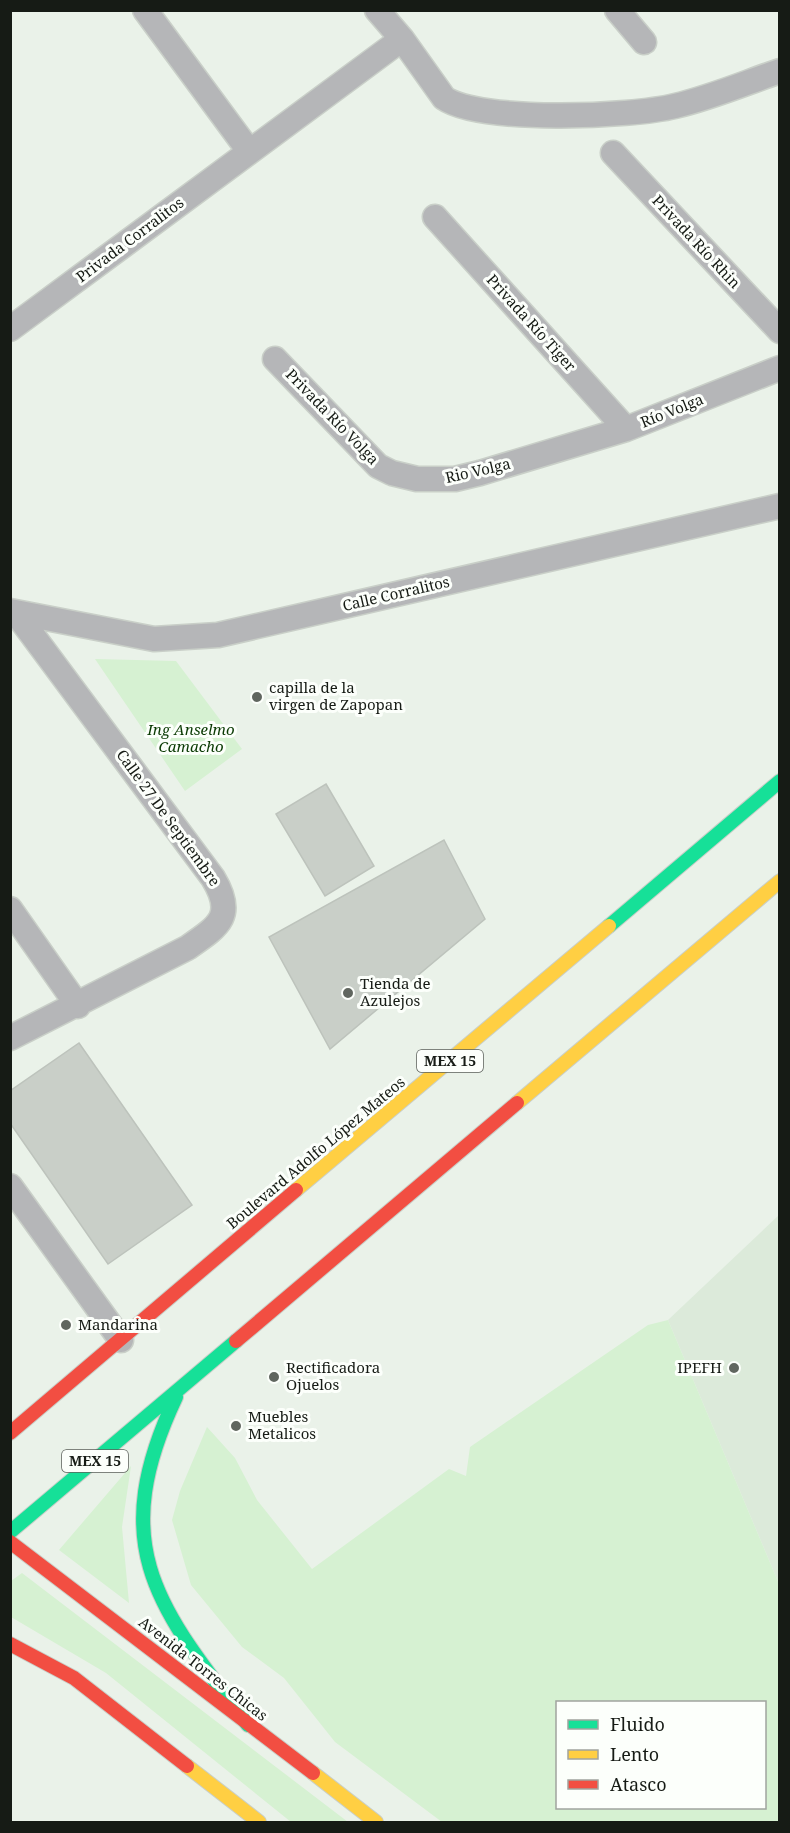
<svg xmlns="http://www.w3.org/2000/svg" width="790" height="1833" font-family="'Noto Serif',serif">
<style>
.built{fill:#dceada}
.green{fill:#d6f1d2;fill-rule:evenodd}
.building{fill:#c9cfc8;stroke:#bdc3bc;stroke-width:1.5}
.lines{fill:none;stroke-linecap:round;stroke-linejoin:round}
.street-casing{stroke:#c9cfc8;stroke-width:27}
.fast-casing{stroke:#c9cfc8;stroke-width:16}
.slow-casing{stroke:#c9cfc8;stroke-width:16}
.jam-casing{stroke:#c9cfc8;stroke-width:16}
.street{stroke:#b5b6b8;stroke-width:24}
.fast{stroke:#16e098;stroke-width:14}
.slow{stroke:#ffcf43;stroke-width:14}
.jam{stroke:#f24e42;stroke-width:14}
.poi-dot{fill:#60665f;stroke:#fcfffb;stroke-width:2}
.labels{text-anchor:middle;stroke-width:6;stroke-linejoin:round;paint-order:stroke}
.shield{fill:#fcfffb;stroke:#5b5f5a;stroke-width:1.5}
.shield-label{font-size:14px;font-weight:bold;fill:#161b15}
.street-label{font-size:15px;fill:#161b15;stroke:#fcfffb}
.poi-label{font-size:15px;fill:#161b15;stroke:#fcfffb;text-anchor:start}
.park-label{font-size:15px;font-style:italic;fill:#0a3a03;stroke:#fcfffb}
</style>
<rect width="100%" height="100%" fill="#eaf2e9"/>
<path class="built" d="M 779,1215 L 779,1584 L 668,1320 Z"/>
<path class="green" d="M 95,659 L 176,661 L 242,749 L 185,791 Z
M 668,1320 L 779,1584 L 779,1822 L 442,1822 L 335,1742 L 284,1678 L 242,1647 L 191,1585 L 172,1520 L 180,1491 L 207,1427 L 235,1458 L 257,1500 L 312,1569 L 449,1469 L 466,1476 L 470,1447 L 648,1325 ZM 558,1702 L 764,1702 L 764,1808 L 558,1808 Z
M 131,1466 L 122,1527 L 129,1603 L 59,1550 Z
M 22,1573 L 348,1822 L 291,1822 L 106,1673 L 11,1617 L 11,1581 Z"/>
<path class="building" d="M 326,784 L 374,866 L 325,896 L 276,814 Z
M 444,840 L 485,919 L 330,1049 L 269,937 Z
M 79,1043 L 192,1205 L 108,1264 L 10,1123 L 10,1091 Z"/>
<g class="lines">
<g class="street-casing">
<path id="street" d="M 145,10 L 249,151
M 377,10 L 402,39 L 444,98 C 480,123 631,117 675,106 C 710,98 745,83 780,71
M 617,10 L 644,42
M 613,153 L 780,331
M 435,217 L 626,429
M 10,329 L 402,39
M 275,359 L 378,466 L 392,473 L 417,479 L 455,479 L 480,473 L 626,429 L 780,368
M 10,611 L 154,639 L 218,635 L 780,506
M 10,909 L 78,1006
M 10,1038 L 187,948 C 219,926 236,916 213,878 L 16,613
M 10,1186 L 121,1340"/>
</g>
<g class="fast-casing">
<path id="fast" d="M 609,926 L 780,781
M 176,1397 C 105,1547 158,1607 248,1725
M 10,1532 L 236,1341"/>
</g>
<g class="slow-casing">
<path id="slow" d="M 517,1103 L 780,881
M 296,1190 L 609,926
M 187,1766 L 259,1822
M 313,1773 L 376,1822"/>
</g>
<g class="jam-casing">
<path id="jam" d="M 236,1341 L 517,1103
M 10,1433 L 296,1190
M 10,1542 L 313,1773
M 10,1644 L 74,1678 L 187,1766"/>
</g>
<use href="#street" class="street"/>
<use href="#fast" class="fast"/>
<use href="#slow" class="slow"/>
<use href="#jam" class="jam"/>
</g>
<g class="poi-dot">
<circle cx="257" cy="697" r="6"/>
<circle cx="348" cy="993" r="6"/>
<circle cx="66" cy="1325" r="6"/>
<circle cx="734" cy="1368" r="6"/>
<circle cx="274" cy="1377" r="6"/>
<circle cx="236" cy="1426" r="6"/>
</g>
<g class="labels">
<g class="shield">
<rect x="417" y="1050" width="66" height="22" rx="4.5"/>
<rect x="62" y="1450" width="66" height="22" rx="4.5"/>
</g>
<g class="shield-label">
<text x="450" y="1066">MEX 15</text>
<text x="95" y="1466">MEX 15</text>
</g>
<g class="street-label">
<text transform="translate(130 240) rotate(-37)" y="5">Privada Corralitos</text>
<text transform="translate(696 242) rotate(47)" y="5">Privada Río Rhin</text>
<text transform="translate(531 323) rotate(48)" y="5">Privada Río Tiger</text>
<text transform="translate(672 411) rotate(-22)" y="5">Río Volga</text>
<text transform="translate(332 417) rotate(46)" y="5">Privada Río Volga</text>
<text transform="translate(478 471) rotate(-13)" y="5">Rio Volga</text>
<text transform="translate(396 594) rotate(-13)" y="5">Calle Corralitos</text>
<text transform="translate(168 818) rotate(54)" y="5">Calle 27 De Septiembre</text>
<text transform="translate(316 1153) rotate(-40)" y="5">Boulevard Adolfo López Mateos</text>
<text transform="translate(203 1669) rotate(38)" y="5">Avenida Torres Chicas</text>
</g>
<g class="poi-label">
<text x="269" y="693">capilla de la<tspan x="269" dy="17">virgen de Zapopan</tspan></text>
<text x="360" y="989">Tienda de<tspan x="360" dy="17">Azulejos</tspan></text>
<text x="78" y="1330">Mandarina</text>
<text x="286" y="1373">Rectificadora<tspan x="286" dy="17">Ojuelos</tspan></text>
<text x="722" y="1373" text-anchor="end">IPEFH</text>
<text x="248" y="1422">Muebles<tspan x="248" dy="17">Metalicos</tspan></text>
</g>
<g class="park-label">
<text x="191" y="735">Ing Anselmo<tspan x="191" dy="17">Camacho</tspan></text>
</g>
</g>
<rect width="790" height="1833" fill="none" stroke="#161b15" stroke-width="24"/>
<rect x="556" y="1701" width="210" height="108" fill="#fcfffb" stroke="#a0a49f" stroke-width="1.5"/>
<rect x="568" y="1720" width="30" height="9" fill="#16e098" stroke="#a0a49f" stroke-width="1.5"/>
<text x="610" y="1731" font-size="18" fill="#161b15">Fluido</text>
<rect x="568" y="1750" width="30" height="9" fill="#ffcf43" stroke="#a0a49f" stroke-width="1.5"/>
<text x="610" y="1761" font-size="18" fill="#161b15">Lento</text>
<rect x="568" y="1780" width="30" height="9" fill="#f24e42" stroke="#a0a49f" stroke-width="1.5"/>
<text x="610" y="1791" font-size="18" fill="#161b15">Atasco</text>
</svg>
